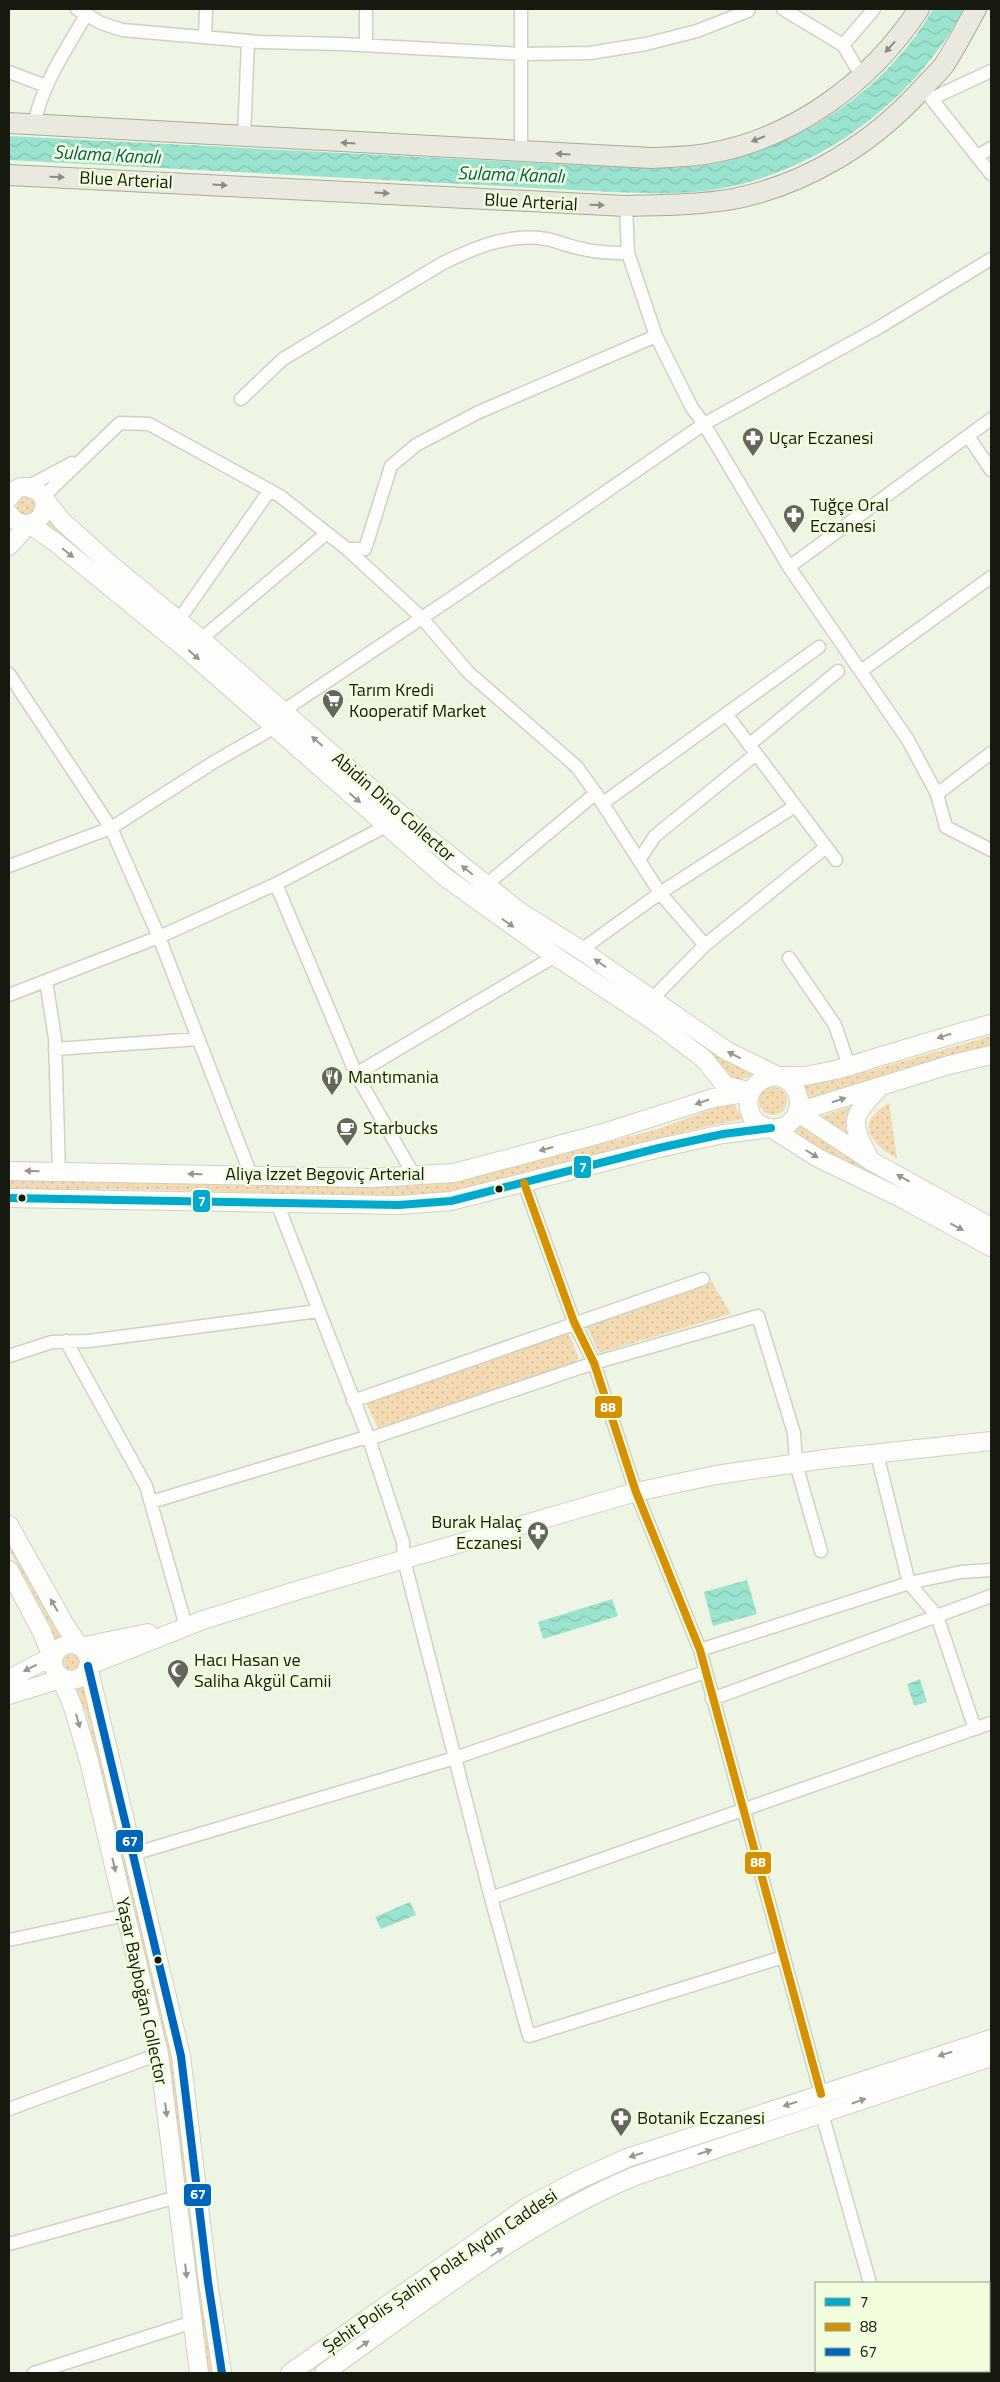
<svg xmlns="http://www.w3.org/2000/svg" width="1000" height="2382" font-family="'Titillium Web',sans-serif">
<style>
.green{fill:url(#green-dots)}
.water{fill:url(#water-waves)}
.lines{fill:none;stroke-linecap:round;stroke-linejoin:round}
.street-casing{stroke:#cdd2c5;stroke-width:15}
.secondary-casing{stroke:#cdd2c5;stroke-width:20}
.primary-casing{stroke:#aaaa95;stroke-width:22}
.street{stroke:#fdfefb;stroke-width:12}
.secondary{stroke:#fdfefb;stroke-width:18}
.primary{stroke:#eae9e0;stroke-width:20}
.bus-1-casing{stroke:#f1fddc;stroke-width:11}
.bus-2-casing{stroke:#f1fddc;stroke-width:11}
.bus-3-casing{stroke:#f1fddc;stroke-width:11}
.bus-1{stroke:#00a9ce;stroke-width:8}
.bus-2{stroke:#d59102;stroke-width:8}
.bus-3{stroke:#0065bd;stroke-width:8}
.oneway{fill:#8b8c82}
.oneway2{fill:#959791}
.bus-dot{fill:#161a0f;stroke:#f1fddc;stroke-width:2}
.labels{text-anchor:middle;stroke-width:5;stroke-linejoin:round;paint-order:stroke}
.street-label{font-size:18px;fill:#161a0f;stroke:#f1fddc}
.poi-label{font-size:18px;fill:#161a0f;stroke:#f1fddc;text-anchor:start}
.water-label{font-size:19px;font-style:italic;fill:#066052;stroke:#f1fddc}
.line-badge{stroke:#f1fddc;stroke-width:2}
.badge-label{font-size:14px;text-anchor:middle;font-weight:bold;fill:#fff}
</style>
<defs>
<pattern id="green-dots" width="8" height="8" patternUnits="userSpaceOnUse" patternTransform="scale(1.25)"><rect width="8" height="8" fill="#f4dab2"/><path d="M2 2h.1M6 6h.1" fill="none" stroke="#d0ba98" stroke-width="1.8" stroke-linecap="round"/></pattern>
<pattern id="water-waves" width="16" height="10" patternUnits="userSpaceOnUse" patternTransform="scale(1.25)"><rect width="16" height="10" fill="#9ae4cf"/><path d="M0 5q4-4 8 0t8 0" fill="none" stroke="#84c3b1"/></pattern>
</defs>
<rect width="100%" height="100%" fill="#eff5e4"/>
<path class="green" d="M17 506a9 9 0 1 1 18 0a9 9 0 1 1-18 0Z
M 49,518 L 265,705 L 660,1012 L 698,1041 L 755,1075 L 735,1081 L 696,1044 L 520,923 L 437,859 L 164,621 L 94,562 L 42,527 Z
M 991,1036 L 991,1045 L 809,1098 L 804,1084 L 837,1080 Z
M759 1101a14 14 0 1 1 28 0a14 14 0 1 1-28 0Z
M 734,1101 L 737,1110 L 744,1119 L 708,1126 L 458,1191 L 397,1196 L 105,1189 L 9,1189 L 9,1179 L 395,1187 L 455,1182 L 658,1129 Z
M 889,1103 L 897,1159 C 870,1142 853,1124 889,1103 Z
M 853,1106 L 850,1139 L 822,1116 Z
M 806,1122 L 991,1235 L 991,1240 L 816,1148 L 788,1130 Z
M 712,1282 L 731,1314 L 599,1353 L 587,1327 L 589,1323 Z
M 568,1332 L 578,1356 L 577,1362 L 379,1430 L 366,1403 Z
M 9,1542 L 54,1625 L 65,1639 L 55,1644 L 51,1627 L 9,1549 Z
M63 1662a8 8 0 1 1 16 0a8 8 0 1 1-16 0Z
M 85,1683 L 171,2050 L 213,2373 L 208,2373 L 167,2052 L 87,1715 L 75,1687 Z
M 991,2046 L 991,2049 L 615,2174 L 525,2222 L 309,2373 L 304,2373 C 350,2341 396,2309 442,2277 C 512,2228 568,2188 650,2159 Z"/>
<path class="water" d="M 933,9 L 964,9 C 914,102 817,174 712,190 C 679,195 646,193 613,192 L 9,160 L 9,136 L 617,167 C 652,168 689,170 723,162 C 810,140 888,87 933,9 Z
M 747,1580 L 757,1614 L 713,1626 L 704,1592 Z
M 612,1599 L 618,1616 L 543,1639 L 538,1622 Z
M 920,1679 L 927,1702 L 914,1706 L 907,1684 Z
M 410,1902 L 416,1915 L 381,1929 L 375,1917 Z"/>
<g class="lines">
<g class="street-casing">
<path id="street" d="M 77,9 L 101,23 L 122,30 L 260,42 L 342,44 L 522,54 L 590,53 L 646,44 L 697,31 L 748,11 L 749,9
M 783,9 L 843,45 L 862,77
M 205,37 L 206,9
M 366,45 L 366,9
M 843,45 L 874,9
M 9,72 L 46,86
M 923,88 L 991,174
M 933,98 L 991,71
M 34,125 C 42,84 66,50 86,15
M 244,137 L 248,41
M 521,152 L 521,9
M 978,156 L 991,148
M 656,336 L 692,408 L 704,424 L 789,567 L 908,740 L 937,794 L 946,827 L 991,850
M 241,399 L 283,359 L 443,263 C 476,247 509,233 546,239 C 558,241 570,247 583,249 C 598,253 613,253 628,253
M 968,436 L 991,470
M 27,487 L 72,463
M 43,497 L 120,423 L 149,424 L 280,496 L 347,549 L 365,549 L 391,466 L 416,445 L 479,412 L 656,336 L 628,253 L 626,206
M 347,549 L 422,618 L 468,672 L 577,767 L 599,798 L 660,893 L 581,950
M 789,567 L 991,419
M 178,621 L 270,490
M 201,639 L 327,533
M 861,671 L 991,577
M 9,674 L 111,828 L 9,866
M 283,711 L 471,585 L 704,424 L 878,328 L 991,259
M 727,715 L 836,860
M 275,727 L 214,762 L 111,828 L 159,937 L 276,884 L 388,825
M 749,745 L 838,671
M 937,794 L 991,753
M 603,803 L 819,647
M 639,860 L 655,836 L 756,754
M 276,884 L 356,1074 L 415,1177
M 486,885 L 596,793
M 705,945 L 660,893 L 795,806
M 789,958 L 835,1025 L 849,1066
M 46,981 L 55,1038 L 59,1171
M 9,995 L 159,937 L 251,1175
M 652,999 L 705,945 L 826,847
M 55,1049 L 198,1039
M 356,1074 L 555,956
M 524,1183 L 574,1322 L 594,1363 L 636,1492 L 700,1650 L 821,2094
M 277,1203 L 369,1439 L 403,1542 L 404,1560 L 491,1898 L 529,2036 L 783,1957
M 66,1341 L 146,1486 L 186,1626
M 9,1356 L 52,1342 L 89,1341 L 318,1311
M 353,1401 L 703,1279
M 877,1454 L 909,1583 L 937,1616 L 975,1729
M 151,1502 L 360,1439 L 369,1439 L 594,1363 L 758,1316 L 794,1433 L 796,1464 L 821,1551
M 700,1650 L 909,1583 L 961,1572 L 991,1570
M 712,1699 L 991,1596
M 133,1854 L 455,1758 L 705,1672
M 491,1898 L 991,1723
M 9,1940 L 126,1915
M 9,2109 L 159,2054
M 822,2114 L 870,2283
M 9,2244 L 177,2197
M 897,2371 L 898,2373
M 34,2373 L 193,2322"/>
</g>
<g class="secondary-casing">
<path id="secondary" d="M 9,498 L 15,490 L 21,487 L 27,487 L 39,492 L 62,521 L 111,565 L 201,639 L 422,833 L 520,912 L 581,950 L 727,1051 L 778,1076 C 817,1090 796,1140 763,1126 C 745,1118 744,1094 759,1082 C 771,1073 789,1077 804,1076 C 812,1075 821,1073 830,1071 C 846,1068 862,1062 878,1057 C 916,1046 953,1034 991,1024
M 9,514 C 23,535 51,520 43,497
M 29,524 L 55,542 L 186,649 L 445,877 L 555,956 L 654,1021 L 704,1059 L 725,1085 L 750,1092
M 9,546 L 29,524
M 797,1112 L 871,1161 L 991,1227
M 797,1112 L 949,1065 L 991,1055
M 771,1128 L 818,1158 L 903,1199 L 991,1247
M 868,1155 C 848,1122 853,1115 879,1088
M 9,1171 L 371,1178 L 454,1173 L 600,1134 L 713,1098 L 744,1093
M 9,1198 L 399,1205 L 451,1201 L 659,1148 L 723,1134 L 771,1128
M 9,1525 L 65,1625 L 80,1647
M 9,1570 L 42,1632 L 53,1660
M53 1662a18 18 0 1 1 36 0a18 18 0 1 1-36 0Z
M 80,1647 L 148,1633
M 88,1666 L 203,1620 L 302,1589 L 636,1492 L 716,1475 L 825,1459 L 991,1441
M 88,1666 L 181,2056 L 208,2282 L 222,2373
M 60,1676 L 73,1707 L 89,1761 L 159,2054 L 199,2373
M 9,1679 L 41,1662 L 53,1660
M 9,1695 L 51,1682 L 60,1676
M 290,2373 L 527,2207 L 578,2180 L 627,2158 L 991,2039
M 324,2373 C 423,2303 523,2223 635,2176 L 991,2057"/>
</g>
<g class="primary-casing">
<path id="primary" d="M 9,123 L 652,158 C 670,157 688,157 706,154 C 794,139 870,83 919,9
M 9,175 L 626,206 C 662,205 698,205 733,199 C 805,185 872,144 921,90 C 928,82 937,74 944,65 C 956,47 966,27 976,9"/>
</g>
<use href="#street" class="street"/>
<use href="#secondary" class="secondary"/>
<use href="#primary" class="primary"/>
<g class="bus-1-casing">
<path id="bus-1" d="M 9,1198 L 399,1205 L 451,1201 L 659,1148 L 723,1134 L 771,1128"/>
</g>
<g class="bus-2-casing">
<path id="bus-2" d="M 524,1183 L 574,1322 L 594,1363 L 636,1492 L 700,1650 L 821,2094"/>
</g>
<g class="bus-3-casing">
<path id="bus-3" d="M 88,1666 L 181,2056 L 208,2282 L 222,2373"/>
</g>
<use href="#bus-1" class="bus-1"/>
<use href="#bus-2" class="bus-2"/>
<use href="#bus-3" class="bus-3"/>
</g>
<defs><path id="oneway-solid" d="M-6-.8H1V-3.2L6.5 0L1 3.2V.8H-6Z" transform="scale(1.25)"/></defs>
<g class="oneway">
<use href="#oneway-solid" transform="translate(890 47) rotate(133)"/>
<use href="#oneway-solid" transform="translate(758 139) rotate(158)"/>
<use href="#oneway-solid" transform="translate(348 143) rotate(-177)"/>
<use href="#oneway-solid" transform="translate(563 154) rotate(-177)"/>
<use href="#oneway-solid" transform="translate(57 177) rotate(2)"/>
<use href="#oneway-solid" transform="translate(220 185) rotate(3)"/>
<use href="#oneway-solid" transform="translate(382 193) rotate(3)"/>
<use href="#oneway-solid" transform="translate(597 205) rotate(2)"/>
</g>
<g class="oneway2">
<use href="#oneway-solid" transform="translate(68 553) rotate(39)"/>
<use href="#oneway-solid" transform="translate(194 655) rotate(41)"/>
<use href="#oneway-solid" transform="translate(317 741) rotate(-139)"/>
<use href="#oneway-solid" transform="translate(355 798) rotate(41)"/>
<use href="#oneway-solid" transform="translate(467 870) rotate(-141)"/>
<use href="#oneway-solid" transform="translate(508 923) rotate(35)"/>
<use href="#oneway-solid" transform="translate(600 963) rotate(-145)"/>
<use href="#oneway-solid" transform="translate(944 1036) rotate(162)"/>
<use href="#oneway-solid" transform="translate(734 1055) rotate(-153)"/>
<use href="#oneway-solid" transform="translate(839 1100) rotate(-18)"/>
<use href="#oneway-solid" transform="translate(702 1102) rotate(161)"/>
<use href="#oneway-solid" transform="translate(546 1149) rotate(165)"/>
<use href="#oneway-solid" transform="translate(812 1154) rotate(32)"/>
<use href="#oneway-solid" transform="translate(32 1171) rotate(-179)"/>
<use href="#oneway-solid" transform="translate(195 1174) rotate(-179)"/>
<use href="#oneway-solid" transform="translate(903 1178) rotate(-151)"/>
<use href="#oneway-solid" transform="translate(957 1227) rotate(28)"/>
<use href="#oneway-solid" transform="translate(54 1605) rotate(-120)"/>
<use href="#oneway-solid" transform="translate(30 1668) rotate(153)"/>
<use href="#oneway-solid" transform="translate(78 1721) rotate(74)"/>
<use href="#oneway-solid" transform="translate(114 1865) rotate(77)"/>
<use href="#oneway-solid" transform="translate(945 2054) rotate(162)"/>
<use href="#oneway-solid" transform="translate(859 2101) rotate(-19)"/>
<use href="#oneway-solid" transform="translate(790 2104) rotate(162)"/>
<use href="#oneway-solid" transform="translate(166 2110) rotate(83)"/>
<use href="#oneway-solid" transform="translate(705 2152) rotate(-18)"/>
<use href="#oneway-solid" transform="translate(636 2155) rotate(162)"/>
<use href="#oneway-solid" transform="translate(497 2252) rotate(-35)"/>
<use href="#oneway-solid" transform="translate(186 2271) rotate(83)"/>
<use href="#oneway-solid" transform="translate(363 2345) rotate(-35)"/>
</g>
<defs>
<g id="pharmacy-pin" transform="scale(1.125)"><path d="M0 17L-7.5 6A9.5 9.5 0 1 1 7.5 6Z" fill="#62675a" stroke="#f1fddc"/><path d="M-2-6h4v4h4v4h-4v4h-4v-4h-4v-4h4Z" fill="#fff"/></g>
<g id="supermarket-pin" transform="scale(1.125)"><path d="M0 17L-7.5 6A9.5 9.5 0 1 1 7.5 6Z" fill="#62675a" stroke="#f1fddc"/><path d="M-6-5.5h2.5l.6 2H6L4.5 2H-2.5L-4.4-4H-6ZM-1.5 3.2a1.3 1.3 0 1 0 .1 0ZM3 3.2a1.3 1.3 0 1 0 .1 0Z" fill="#fff"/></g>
<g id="restaurant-pin" transform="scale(1.125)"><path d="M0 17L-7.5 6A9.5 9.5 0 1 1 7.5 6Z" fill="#62675a" stroke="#f1fddc"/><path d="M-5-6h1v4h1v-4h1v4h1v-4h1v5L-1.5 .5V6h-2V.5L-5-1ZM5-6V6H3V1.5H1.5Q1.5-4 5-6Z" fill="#fff"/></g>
<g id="cafe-pin" transform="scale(1.125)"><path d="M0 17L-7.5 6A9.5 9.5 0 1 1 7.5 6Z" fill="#62675a" stroke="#f1fddc"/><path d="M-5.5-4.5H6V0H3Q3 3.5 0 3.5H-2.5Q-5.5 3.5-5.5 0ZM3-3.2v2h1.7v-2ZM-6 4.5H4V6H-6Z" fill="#fff"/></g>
<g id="mosque-pin" transform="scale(1.125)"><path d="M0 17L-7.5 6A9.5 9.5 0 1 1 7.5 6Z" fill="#62675a" stroke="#f1fddc"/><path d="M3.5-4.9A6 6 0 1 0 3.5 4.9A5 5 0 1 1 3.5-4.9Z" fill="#fff"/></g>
</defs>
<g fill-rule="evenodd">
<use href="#pharmacy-pin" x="753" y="438"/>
<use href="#pharmacy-pin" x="794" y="515"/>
<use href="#supermarket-pin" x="333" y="700"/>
<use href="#restaurant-pin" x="332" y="1077"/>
<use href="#cafe-pin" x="347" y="1128"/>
<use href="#pharmacy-pin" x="538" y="1532"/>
<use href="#mosque-pin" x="178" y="1670"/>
<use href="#pharmacy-pin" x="621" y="2118"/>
</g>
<g class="bus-dot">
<circle cx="499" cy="1189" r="4.5"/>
<circle cx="22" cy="1198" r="4.5"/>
<circle cx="158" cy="1960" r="4.5"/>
</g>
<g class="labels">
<g class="street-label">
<text transform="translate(126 180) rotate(3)" y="6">Blue Arterial</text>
<text transform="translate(531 202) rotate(3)" y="6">Blue Arterial</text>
<text transform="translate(394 807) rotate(41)" y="6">Abidin Dino Collector</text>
<text x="325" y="1180">Aliya İzzet Begoviç Arterial</text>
<text transform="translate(142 1991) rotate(78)" y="6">Yaşar Bayboğan Collector</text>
<text transform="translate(440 2271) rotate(-34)" y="6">Şehit Polis Şahin Polat Aydın Caddesi</text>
</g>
<g class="poi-label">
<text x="769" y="444">Uçar Eczanesi</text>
<text x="810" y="511">Tuğçe Oral<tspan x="810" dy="21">Eczanesi</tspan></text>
<text x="349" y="696">Tarım Kredi<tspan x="349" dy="21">Kooperatif Market</tspan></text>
<text x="348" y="1083">Mantımania</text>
<text x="363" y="1134">Starbucks</text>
<text x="522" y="1528" text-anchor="end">Burak Halaç<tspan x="522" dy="21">Eczanesi</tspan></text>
<text x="194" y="1666">Hacı Hasan ve<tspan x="194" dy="21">Saliha Akgül Camii</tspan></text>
<text x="637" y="2124">Botanik Eczanesi</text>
</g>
<g class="water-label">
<text transform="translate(107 154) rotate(3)" y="7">Sulama Kanalı</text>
<text transform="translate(511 174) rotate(2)" y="7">Sulama Kanalı</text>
</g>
</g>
<g class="line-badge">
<rect x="573" y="1155" width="19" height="24" rx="5" fill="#00a9ce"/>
<rect x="192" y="1189" width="19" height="24" rx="5" fill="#00a9ce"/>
<rect x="594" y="1395" width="29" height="24" rx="5" fill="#d59102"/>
<rect x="115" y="1829" width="29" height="24" rx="5" fill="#0065bd"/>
<rect x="744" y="1851" width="28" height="24" rx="5" fill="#d59102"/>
<rect x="183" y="2183" width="29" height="24" rx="5" fill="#0065bd"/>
</g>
<g class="badge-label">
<text x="583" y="1172">7</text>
<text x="202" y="1206">7</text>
<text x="608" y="1412">88</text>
<text x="130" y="1846">67</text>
<text x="758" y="1867">88</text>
<text x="198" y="2199">67</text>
</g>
<rect width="1000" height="2382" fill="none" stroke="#161a0f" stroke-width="20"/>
<rect x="815" y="2282" width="175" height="90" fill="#f1fddc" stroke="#99a28a"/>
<rect x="825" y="2298" width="25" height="8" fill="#00a9ce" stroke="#99a28a"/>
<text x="860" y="2307" font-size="15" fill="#161a0f">7</text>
<rect x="825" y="2323" width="25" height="8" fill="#d59102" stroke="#99a28a"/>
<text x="860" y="2332" font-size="15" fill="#161a0f">88</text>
<rect x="825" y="2348" width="25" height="8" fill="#0065bd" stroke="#99a28a"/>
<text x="860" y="2357" font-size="15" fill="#161a0f">67</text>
</svg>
